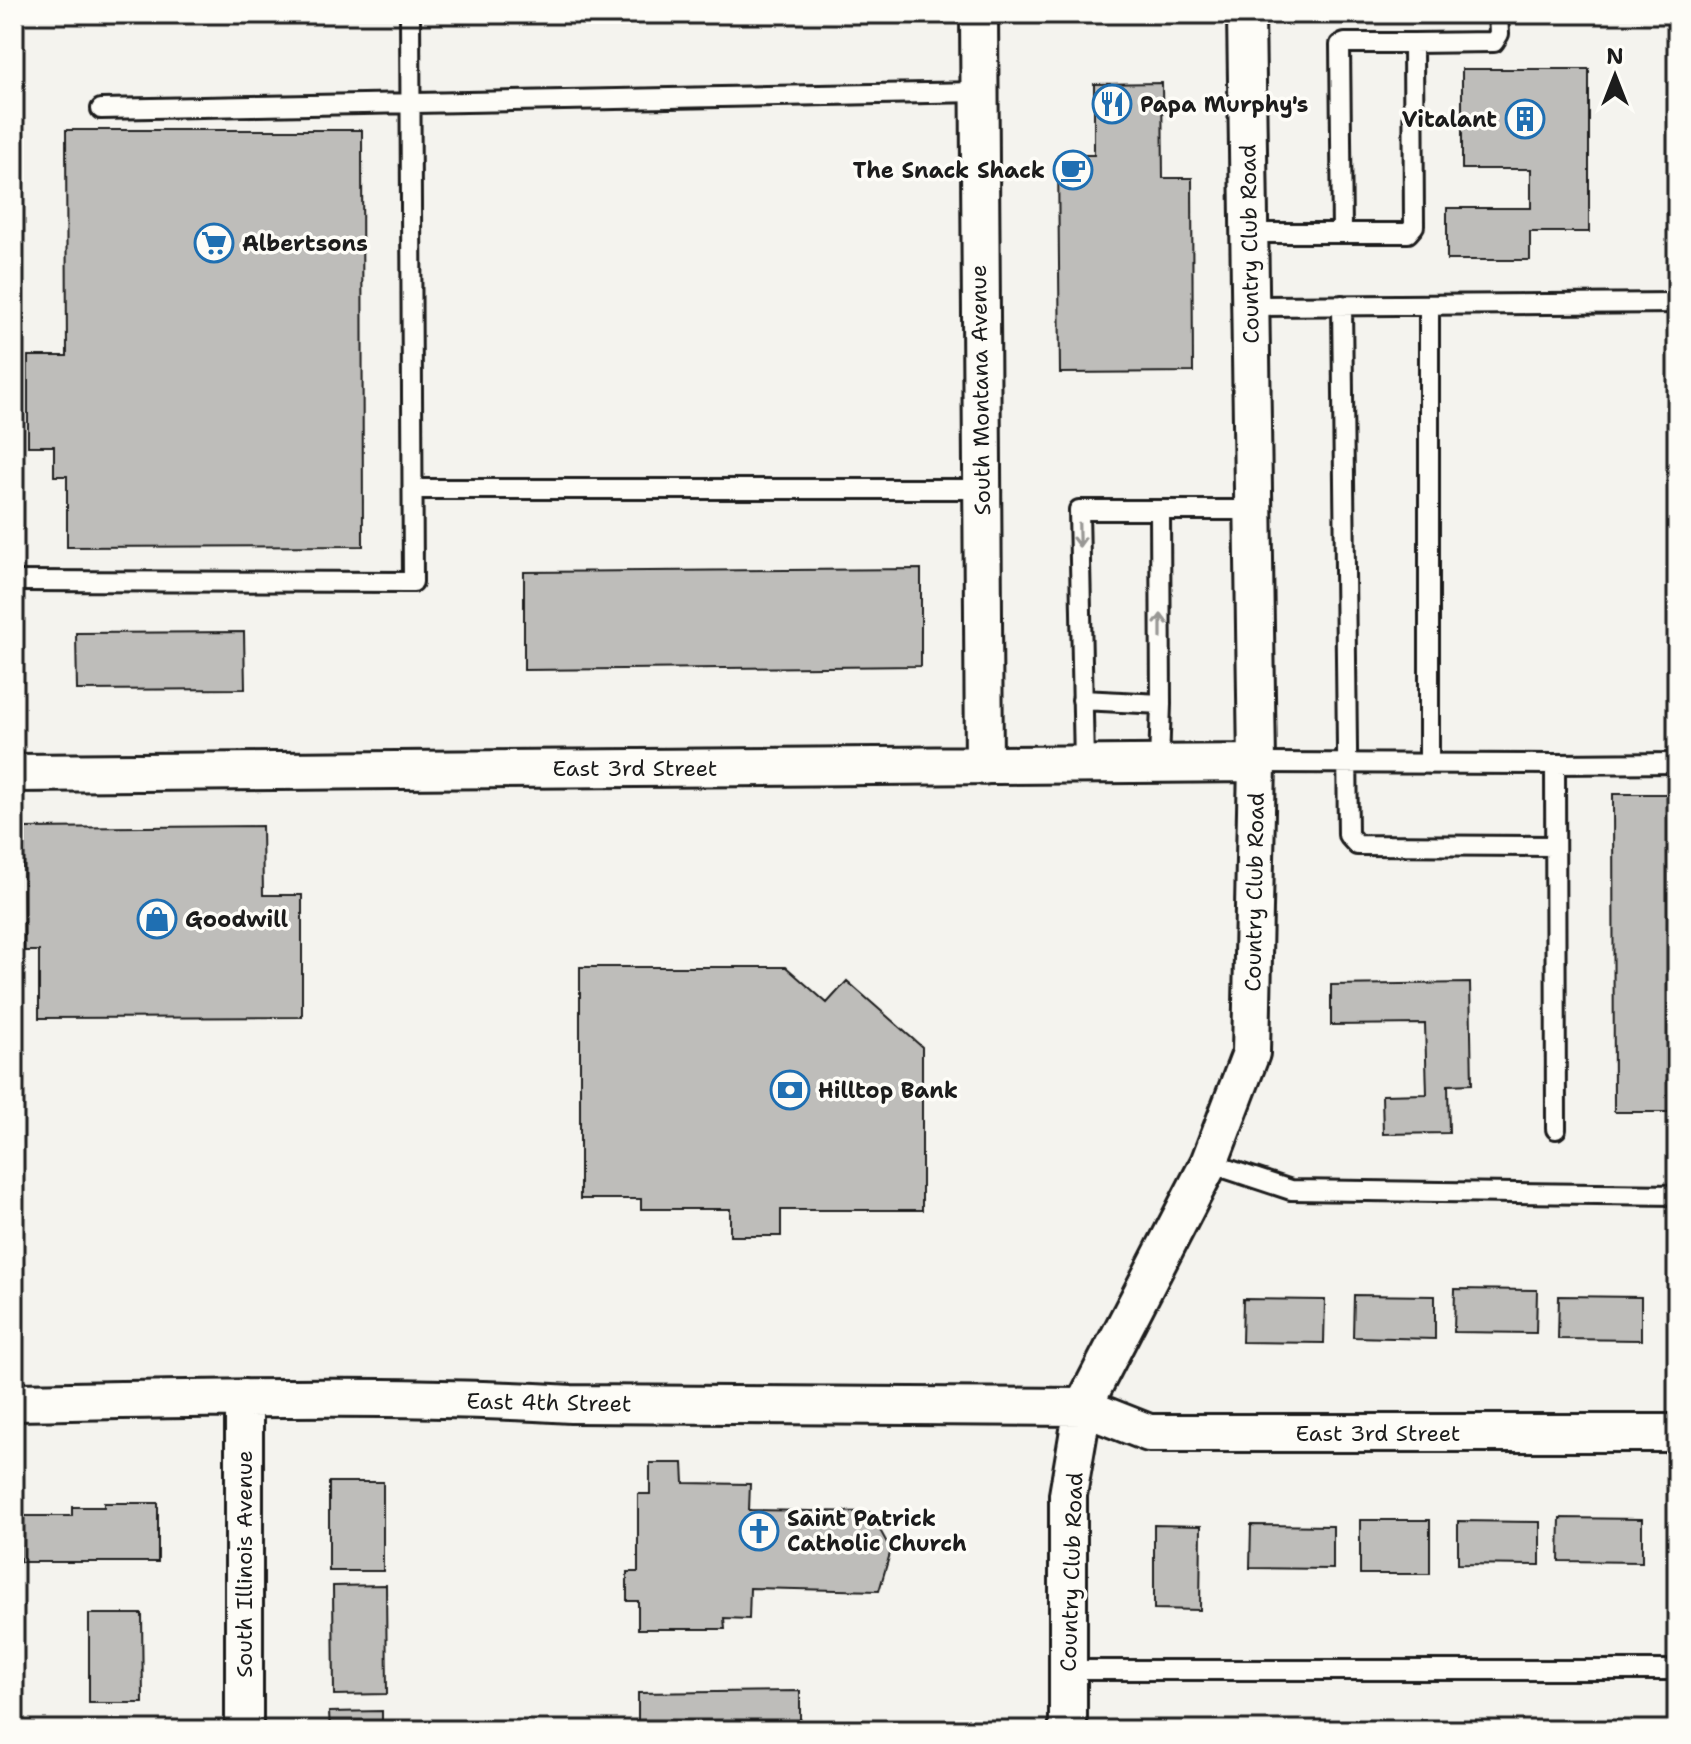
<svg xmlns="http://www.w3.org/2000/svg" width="1691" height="1744" font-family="'Shantell Sans',sans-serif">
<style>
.building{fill:#bebdba;stroke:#1c1c1c;stroke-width:2}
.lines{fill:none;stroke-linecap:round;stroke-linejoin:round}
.service-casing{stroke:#1c1c1c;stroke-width:24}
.minor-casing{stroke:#1c1c1c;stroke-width:42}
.service{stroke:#fdfcf7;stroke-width:18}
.minor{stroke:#fdfcf7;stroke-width:36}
.oneway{stroke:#989794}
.labels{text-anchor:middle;stroke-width:7;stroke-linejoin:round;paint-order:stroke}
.poi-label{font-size:22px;font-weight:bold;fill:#1c1c1c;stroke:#fdfcf7;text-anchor:start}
.street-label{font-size:22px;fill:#1c1c1c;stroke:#fdfcf7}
</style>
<rect width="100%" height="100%" fill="#f4f3ee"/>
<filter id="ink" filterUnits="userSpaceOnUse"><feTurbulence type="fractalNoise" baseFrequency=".0125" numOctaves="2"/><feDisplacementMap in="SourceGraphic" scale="16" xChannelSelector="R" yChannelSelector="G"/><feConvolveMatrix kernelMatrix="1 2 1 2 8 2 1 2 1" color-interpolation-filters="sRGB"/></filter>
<g filter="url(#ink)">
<path class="building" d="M 1462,69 L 1589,69 L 1589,232 L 1530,232 L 1530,260 L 1447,260 L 1447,208 L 1531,208 L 1531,169 L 1462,169 Z
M 1162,83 L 1163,178 L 1192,178 L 1193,372 L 1060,373 L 1058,155 L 1094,155 L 1094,84 Z
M 66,130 L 362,130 L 363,546 L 67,547 L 67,476 L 54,476 L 54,446 L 28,446 L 28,356 L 67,356 Z
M 921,569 L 921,666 L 524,670 L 524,572 Z
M 244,632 L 245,689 L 77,690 L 76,633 Z
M 1613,794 L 1677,794 L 1677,1112 L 1614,1112 Z
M 262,826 L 263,895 L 302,895 L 302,1017 L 39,1018 L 39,951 L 24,951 L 23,828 Z
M 580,967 L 786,967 L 827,1003 L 847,981 L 922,1047 L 922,1210 L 781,1210 L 781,1236 L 730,1236 L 730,1209 L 641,1209 L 641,1199 L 580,1199 Z
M 1470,983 L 1472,1084 L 1448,1085 L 1449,1133 L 1383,1134 L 1382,1095 L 1427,1094 L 1425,1024 L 1331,1025 L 1331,985 Z
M 1455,1289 L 1537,1290 L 1536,1333 L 1454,1332 Z
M 1354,1295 L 1435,1296 L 1435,1339 L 1353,1337 Z
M 1559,1296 L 1641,1297 L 1641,1340 L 1558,1339 Z
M 1243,1299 L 1325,1300 L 1324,1343 L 1242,1342 Z
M 650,1463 L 683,1463 L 684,1483 L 750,1484 L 749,1510 L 870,1512 L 891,1550 L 879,1591 L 750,1588 L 749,1619 L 724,1618 L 725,1629 L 638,1629 L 638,1601 L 627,1601 L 627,1572 L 638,1572 L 638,1494 L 650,1494 Z
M 329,1482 L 383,1482 L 383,1571 L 329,1571 Z
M 104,1503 L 158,1503 L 158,1562 L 20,1562 L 20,1516 L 72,1516 L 72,1507 L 104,1507 Z
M 1560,1518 L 1642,1519 L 1642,1562 L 1559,1561 Z
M 1360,1520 L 1430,1520 L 1430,1574 L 1360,1574 Z
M 1458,1521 L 1540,1522 L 1540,1565 L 1458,1564 Z
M 1154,1525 L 1201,1526 L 1200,1610 L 1154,1609 Z
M 1251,1525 L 1333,1526 L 1333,1569 L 1250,1568 Z
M 386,1585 L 387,1694 L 334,1695 L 333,1586 Z
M 89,1614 L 142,1614 L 143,1703 L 89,1703 Z
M 800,1691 L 800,1730 L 638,1730 L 638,1693 Z
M 382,1711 L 382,1730 L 330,1730 L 329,1712 Z"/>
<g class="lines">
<g class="service-casing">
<path id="service" d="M 101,109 L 979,92
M 1249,233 L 1408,233 L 1414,226 L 1413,43 L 1494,42 L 1499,34 L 1498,14
M 1342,233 L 1340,45 L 1345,43 L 1413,43
M 1342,305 L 1348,835 L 1357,845 L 1555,846
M 1429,305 L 1429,764
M 1250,306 L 1677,303
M 413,489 L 981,489
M 14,581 L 413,582 L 410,14
M 1082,700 L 1161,704
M 1257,763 L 1555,764 L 1556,1129
M 1159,764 L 1161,704 L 1160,511
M 1555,764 L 1677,763
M 1084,765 L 1079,510 L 1253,510
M 1209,1163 L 1291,1190 L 1677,1195
M 1067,1670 L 1677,1670"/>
</g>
<g class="minor-casing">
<path id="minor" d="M 979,14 L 984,766
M 14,773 L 1257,763
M 244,1398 L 244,1730
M 14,1402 C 199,1399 386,1393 571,1404 L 1083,1407 L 1149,1433 L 1677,1433
M 1068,1730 L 1068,1495 L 1083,1407 L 1209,1163 L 1251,1053 L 1257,763 L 1246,14"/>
</g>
<use href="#service" class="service"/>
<use href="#minor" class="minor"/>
</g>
<defs><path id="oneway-shaft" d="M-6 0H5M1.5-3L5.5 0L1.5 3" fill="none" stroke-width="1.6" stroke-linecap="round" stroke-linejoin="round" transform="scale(2)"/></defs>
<g class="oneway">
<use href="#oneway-shaft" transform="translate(1079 535) rotate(89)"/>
<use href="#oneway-shaft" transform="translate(1161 626) rotate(-90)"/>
</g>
</g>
<defs>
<g id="restaurant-ring" transform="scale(2)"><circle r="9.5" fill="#fdfcf7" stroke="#1f6fb2" stroke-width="1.5"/><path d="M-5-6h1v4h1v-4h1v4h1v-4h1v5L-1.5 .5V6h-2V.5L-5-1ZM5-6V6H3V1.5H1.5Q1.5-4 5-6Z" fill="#1f6fb2"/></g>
<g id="building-ring" transform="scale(2)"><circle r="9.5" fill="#fdfcf7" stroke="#1f6fb2" stroke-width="1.5"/><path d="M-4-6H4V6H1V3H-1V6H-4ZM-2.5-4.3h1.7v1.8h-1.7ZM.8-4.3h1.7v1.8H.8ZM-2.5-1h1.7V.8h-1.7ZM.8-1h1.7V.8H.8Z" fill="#1f6fb2"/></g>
<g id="cafe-ring" transform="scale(2)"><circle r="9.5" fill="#fdfcf7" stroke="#1f6fb2" stroke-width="1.5"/><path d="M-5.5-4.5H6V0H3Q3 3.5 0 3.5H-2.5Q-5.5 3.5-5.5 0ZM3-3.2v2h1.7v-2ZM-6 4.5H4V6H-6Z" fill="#1f6fb2"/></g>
<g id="supermarket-ring" transform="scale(2)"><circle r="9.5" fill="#fdfcf7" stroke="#1f6fb2" stroke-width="1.5"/><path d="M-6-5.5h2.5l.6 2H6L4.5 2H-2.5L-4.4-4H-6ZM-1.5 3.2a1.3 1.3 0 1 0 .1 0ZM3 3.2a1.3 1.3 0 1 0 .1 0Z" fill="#1f6fb2"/></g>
<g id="shop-ring" transform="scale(2)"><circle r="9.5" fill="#fdfcf7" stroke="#1f6fb2" stroke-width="1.5"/><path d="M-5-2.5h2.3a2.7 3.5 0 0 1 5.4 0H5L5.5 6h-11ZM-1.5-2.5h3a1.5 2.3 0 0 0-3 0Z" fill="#1f6fb2"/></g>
<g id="bank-ring" transform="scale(2)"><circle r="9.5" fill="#fdfcf7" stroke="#1f6fb2" stroke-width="1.5"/><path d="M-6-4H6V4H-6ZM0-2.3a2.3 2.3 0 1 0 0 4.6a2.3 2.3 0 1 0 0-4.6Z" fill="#1f6fb2"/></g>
<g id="church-ring" transform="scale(2)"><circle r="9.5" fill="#fdfcf7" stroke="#1f6fb2" stroke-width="1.5"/><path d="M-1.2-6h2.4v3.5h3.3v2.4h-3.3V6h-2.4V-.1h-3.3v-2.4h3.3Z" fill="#1f6fb2"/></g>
</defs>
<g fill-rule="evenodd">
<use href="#restaurant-ring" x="1112" y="104"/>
<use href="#building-ring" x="1525" y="119"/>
<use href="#cafe-ring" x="1073" y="170"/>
<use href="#supermarket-ring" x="214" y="243"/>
<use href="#shop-ring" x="157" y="919"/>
<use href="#bank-ring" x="790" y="1090"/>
<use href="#church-ring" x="759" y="1531"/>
</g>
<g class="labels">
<g class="poi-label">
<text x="1140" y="112">Papa Murphy's</text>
<text x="1497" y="127" text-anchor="end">Vitalant</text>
<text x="1045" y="178" text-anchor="end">The Snack Shack</text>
<text x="242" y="251">Albertsons</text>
<text x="185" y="927">Goodwill</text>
<text x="818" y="1098">Hilltop Bank</text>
<text x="787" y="1526">Saint Patrick<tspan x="787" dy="25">Catholic Church</tspan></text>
</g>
<g class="street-label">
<text transform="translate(1249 244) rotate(-91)" y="8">Country Club Road</text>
<text transform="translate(980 390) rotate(-91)" y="8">South Montana Avenue</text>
<text x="635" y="776">East 3rd Street</text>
<text transform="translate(1254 892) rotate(-89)" y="8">Country Club Road</text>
<text transform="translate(549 1402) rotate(1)" y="8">East 4th Street</text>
<text x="1378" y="1441">East 3rd Street</text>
<text transform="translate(244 1564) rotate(-90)" y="8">South Illinois Avenue</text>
<text transform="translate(1071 1572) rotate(-88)" y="8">Country Club Road</text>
</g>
</g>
<rect width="1691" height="1744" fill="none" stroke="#fdfcf7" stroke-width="48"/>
<rect x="24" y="24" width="1643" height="1696" fill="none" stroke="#1c1c1c" stroke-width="3" filter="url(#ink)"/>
<g transform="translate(1615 76)" stroke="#fdfcf7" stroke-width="6" paint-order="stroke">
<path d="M0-6L14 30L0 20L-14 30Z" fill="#1c1c1c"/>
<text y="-12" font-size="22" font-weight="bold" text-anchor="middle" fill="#1c1c1c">N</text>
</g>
</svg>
